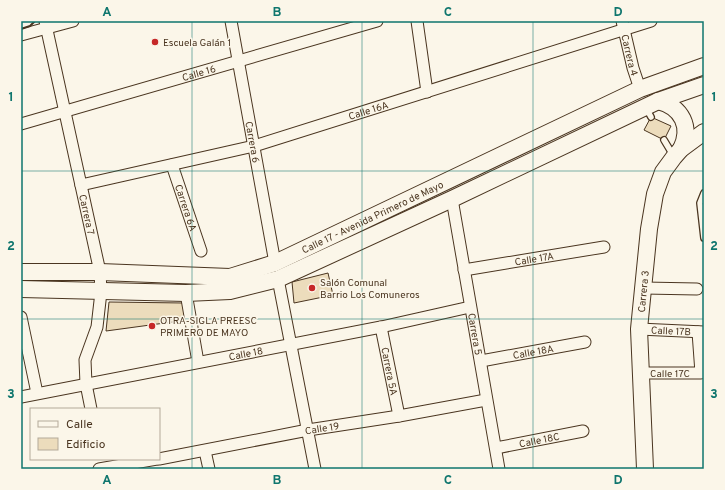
<svg xmlns="http://www.w3.org/2000/svg" width="725" height="490" font-family="Overpass,sans-serif">
<style>
.building{fill:#ecdcbc;stroke:#4a3520}
.lines{fill:none;stroke-linecap:round;stroke-linejoin:round}
.lane-casing{stroke:#4a3520;stroke-width:8}
.street-casing{stroke:#4a3520;stroke-width:13}
.secondary-casing{stroke:#4a3520;stroke-width:18}
.lane{stroke:#fbf6e9;stroke-width:5.5}
.street{stroke:#fbf6e9;stroke-width:11}
.secondary{stroke:#fbf6e9;stroke-width:16}
.wall{stroke:#4a3520;stroke-width:2}
.grid{fill:none;stroke:#0f766e;stroke-width:1;stroke-opacity:0.55}
.poi-dot{fill:#c62828;stroke:#fbf6e9;stroke-width:1.5}
.labels{text-anchor:middle;stroke-width:3;stroke-linejoin:round;paint-order:stroke}
.poi-label{font-size:10px;fill:#4a3520;stroke:#fbf6e9;text-anchor:start}
.street-label{font-size:10px;fill:#4a3520;stroke:#fbf6e9}
.neatline{fill:none;stroke:#0f766e;stroke-width:1.5}
.grid-label{font-size:13px;text-anchor:middle;font-weight:bold;fill:#0f766e}
</style>
<rect width="100%" height="100%" fill="#fbf6e9"/>
<path class="building" d="M 651,117 L 671,126 L 664,140 L 644,130 Z
M 328,273 L 333,295 L 294,303 L 292,282 Z
M 109,302 L 184,303 L 187,320 L 106,331 Z"/>
<g class="lines">
<g class="lane-casing">
<path id="lane" d="M 646,108 L 651,117
M 664,140 L 673,155
M 704,193 L 700,203 L 704,238"/>
</g>
<g class="street-casing">
<g id="street">
<path id="s1" d="M 45,21 L 100,272 L 101,292 L 97,327 L 85,360 L 86,384 L 91,409"/>
<path id="s2" d="M 231,21 L 275,263"/>
<path d="M 417,21 L 427,92"/>
<path id="s3" d="M 622,21 L 633,68 L 640,89"/>
<path d="M 21,35 L 73,21"/>
<path id="s4" d="M 21,124 L 377,21"/>
<path id="s5" d="M 172,165 L 201,251"/>
<path id="s6" d="M 81,185 L 254,146 L 651,21"/>
<path id="s7" d="M 452,199 L 499,469"/>
<path id="s8" d="M 464,270 L 604,247"/>
<path d="M 278,279 L 315,469"/>
<path d="M 644,288 L 697,289"/>
<path d="M 186,293 L 198,362"/>
<path d="M 21,317 L 37,393"/>
<path id="s9" d="M 381,327 L 399,416"/>
<path id="s10" d="M 639,329 L 704,332"/>
<path id="s11" d="M 481,361 L 585,342"/>
<path id="s12" d="M 640,373 L 701,373 L 698,332"/>
<path id="s13" d="M 21,397 L 381,327 L 470,307"/>
<path id="s14" d="M 496,448 L 583,431"/>
<path d="M 205,451 L 209,469"/>
<path id="s15" d="M 159,459 L 308,430 L 399,416 L 486,400"/>
<path d="M 99,469 L 157,459"/>
</g>
</g>
<g class="secondary-casing">
<g id="secondary">
<path d="M 658,101 C 682,107 692,127 681,149"/>
<path id="s16" d="M 21,272 L 100,272 L 230,277 L 275,263 L 640,89 L 704,66"/>
<path d="M 21,289 L 186,293 L 230,291 L 278,279 L 452,199 L 658,101 L 704,85"/>
<path id="s17" d="M 645,469 L 639,329 L 649,229 L 655,194 L 663,172 L 674,157 L 681,149 L 704,132"/>
</g>
</g>
<use href="#lane" class="lane"/>
<use href="#street" class="street"/>
<use href="#secondary" class="secondary"/>
<path class="wall" d="M 21,29 L 30,26 L 35,21"/>
</g>
<path class="grid" d="M 192,21 L 192,469M 362,21 L 362,469M 533,21 L 533,469M 21,171 L 704,171M 21,319 L 704,319"/>
<g class="poi-dot">
<circle cx="155" cy="42" r="4"/>
<circle cx="312" cy="288" r="4"/>
<circle cx="152" cy="326" r="4"/>
</g>
<g class="labels">
<g class="poi-label">
<text x="163" y="46">Escuela Galán 1</text>
<text x="320" y="286">Salón Comunal<tspan x="320" dy="12">Barrio Los Comuneros</tspan></text>
<text x="160" y="324">OTRA-SIGLA PREESC<tspan x="160" dy="12">PRIMERO DE MAYO</tspan></text>
</g>
<g class="street-label">
<text dy="4" stroke="none"><textPath href="#s3" startOffset="35">Carrera 4</textPath></text>
<text dy="4" stroke="none"><textPath href="#s4" startOffset="185">Calle 16</textPath></text>
<text dy="4" stroke="none"><textPath href="#s6" startOffset="297">Calle 16A</textPath></text>
<text dy="4" stroke="none"><textPath href="#s2" startOffset="123">Carrera 6</textPath></text>
<text dy="4" stroke="none"><textPath href="#s5" startOffset="45">Carrera 6A</textPath></text>
<text dy="4" stroke="none"><textPath href="#s1" startOffset="198">Carrera 7</textPath></text>
<text dy="4" stroke="none"><textPath href="#s16" startOffset="364">Calle 17 - Avenida Primero de Mayo</textPath></text>
<text dy="4" stroke="none"><textPath href="#s8" startOffset="71">Calle 17A</textPath></text>
<text dy="4" stroke="none"><textPath href="#s17" startOffset="178">Carrera 3</textPath></text>
<text dy="4" stroke="none"><textPath href="#s10" startOffset="32">Calle 17B</textPath></text>
<text dy="4" stroke="none"><textPath href="#s7" startOffset="137">Carrera 5</textPath></text>
<text dy="4" stroke="none"><textPath href="#s11" startOffset="53">Calle 18A</textPath></text>
<text dy="4" stroke="none"><textPath href="#s13" startOffset="229">Calle 18</textPath></text>
<text dy="4" stroke="none"><textPath href="#s9" startOffset="45">Carrera 5A</textPath></text>
<text dy="4" stroke="none"><textPath href="#s12" startOffset="30">Calle 17C</textPath></text>
<text dy="4" stroke="none"><textPath href="#s15" startOffset="166">Calle 19</textPath></text>
<text dy="4" stroke="none"><textPath href="#s14" startOffset="44">Calle 18C</textPath></text>
</g>
</g>
<rect width="725" height="490" fill="none" stroke="#fbf6e9" stroke-width="44"/>
<rect x="30" y="408" width="130" height="52" fill="#fbf6e9" stroke="#b4a999"/>
<rect x="38" y="421" width="20" height="6" fill="#fbf6e9" stroke="#b4a999"/>
<text x="66" y="428" font-size="12" fill="#4a3520">Calle</text>
<rect x="38" y="438" width="20" height="12" fill="#ecdcbc" stroke="#b4a999"/>
<text x="66" y="448" font-size="12" fill="#4a3520">Edificio</text>
<rect x="22" y="22" width="681" height="446" class="neatline"/>
<g class="grid-label">
<text x="107" y="16">A</text>
<text x="277" y="16">B</text>
<text x="448" y="16">C</text>
<text x="618" y="16">D</text>
<text x="11" y="101">1</text>
<text x="714" y="101">1</text>
<text x="11" y="250">2</text>
<text x="714" y="250">2</text>
<text x="11" y="398">3</text>
<text x="714" y="398">3</text>
<text x="107" y="484">A</text>
<text x="277" y="484">B</text>
<text x="448" y="484">C</text>
<text x="618" y="484">D</text>
</g>
</svg>
